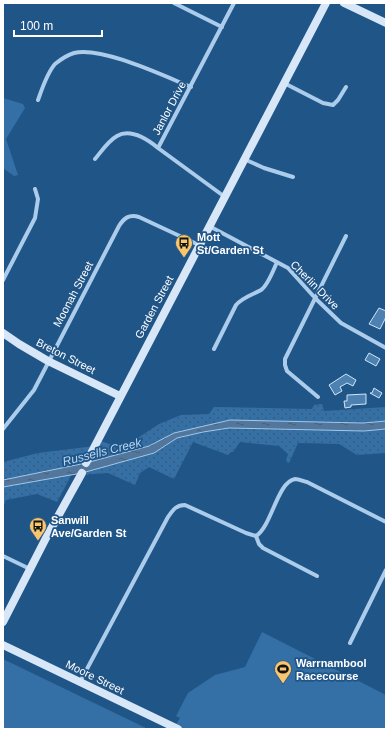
<svg xmlns="http://www.w3.org/2000/svg" width="389" height="732" font-family="Helvetica,sans-serif">
<style>
.green{fill:#3470a6}
.park{fill:url(#park-dots)}
.water{fill:url(#water-ripples);stroke:#9fc8ec}
.building{fill:#4d81b2;stroke:#d0e5f8}
.lines{fill:none;stroke-linecap:round;stroke-linejoin:round}
.street{stroke:#abccea;stroke-width:4}
.secondary{stroke:#d7e7f8;stroke-width:8}
.labels{text-anchor:middle;stroke-width:3.5;stroke-linejoin:round;paint-order:stroke}
.street-label{font-size:11px;fill:#fff;stroke:#205588}
.poi-label{font-size:11px;font-weight:bold;fill:#fff;stroke:#205588;text-anchor:start}
.water-label{font-size:12px;font-style:italic;fill:#b7d6f2;stroke:#205588}
</style>
<defs>
<pattern id="park-dots" width="8" height="8" patternUnits="userSpaceOnUse"><rect width="8" height="8" fill="#3470a6"/><path d="M2 2h.1M6 6h.1" fill="none" stroke="#425a70" stroke-width="1.8" stroke-linecap="round"/></pattern>
<pattern id="water-ripples" width="26" height="14" patternUnits="userSpaceOnUse"><rect width="26" height="14" fill="#53779c"/><path d="M2 4q2-2 4 0t4 0M15 11q2-2 4 0t4 0" fill="none" stroke="#4f5f70"/></pattern>
</defs>
<rect width="100%" height="100%" fill="#205588"/>
<path class="green" d="M 3,98 L 23,104 L 25,108 L 6,139 L 18,175 L 14,176 L 3,168 Z
M 262,632 L 386,695 L 386,729 L 173,729 L 180,718 L 176,716 L 188,693 L 215,675 L 245,667 Z
M 3,659 L 148,729 L 3,729 Z"/>
<path class="park" d="M 322,404 L 324,411 L 386,407 L 386,453 L 357,455 L 339,444 L 298,443 L 289,463 L 286,461 L 288,454 L 279,446 L 240,442 L 233,452 L 231,452 L 228,455 L 193,442 L 174,479 L 149,467 L 140,473 L 135,485 L 108,473 L 80,475 L 83,469 L 73,472 L 57,502 L 37,494 L 6,500 L 3,508 L 3,462 L 38,453 L 95,446 L 98,440 L 112,445 L 133,441 L 159,424 L 181,415 L 209,414 L 214,407 L 312,409 L 314,405 Z"/>
<path class="water" d="M 230,420 L 363,423 L 386,421 L 386,429 L 364,431 L 229,428 L 203,432 L 177,438 L 154,453 L 82,473 L 3,487 L 3,480 L 86,463 L 149,446 L 174,433 Z"/>
<path class="building" d="M 379,308 L 386,311 L 386,317 L 380,329 L 369,324 Z
M 369,353 L 380,359 L 376,366 L 365,360 Z
M 346,374 L 356,380 L 353,386 L 347,383 L 340,387 L 342,391 L 335,395 L 329,385 Z
M 374,388 L 382,393 L 379,398 L 370,393 L 372,393 Z
M 366,394 L 366,404 L 351,405 L 351,407 L 345,408 L 344,401 L 347,401 L 347,395 Z"/>
<g class="lines">
<path class="street" d="M 174,3 L 222,27
M 284,83 L 323,103 L 333,105 L 338,100 L 346,87
M 38,100 C 42,89 47,73 55,64 C 60,60 67,55 74,53 C 101,46 164,76 191,87
M 95,159 C 101,152 108,141 117,136 C 131,128 147,139 158,148
M 244,159 L 264,168 L 293,177
M 225,197 L 158,148 L 234,3
M 209,226 L 288,268 L 316,299 L 341,323 L 386,348
M 3,280 L 35,218 L 38,199 L 35,189
M 214,349 L 236,305 C 243,297 252,295 261,290 C 268,285 273,271 277,262
M 318,397 L 287,371 L 285,365 L 285,359 L 346,236
M 3,429 L 34,390 L 119,226 C 124,218 129,214 139,217 L 199,245
M 256,536 C 272,526 277,482 295,479 C 299,479 303,481 307,482 L 386,522
M 256,536 L 259,544 L 263,548 L 317,576
M 3,556 L 30,569
M 350,643 L 386,570
M 80,682 L 168,517 C 173,510 176,505 185,505 L 246,533 L 256,536"/>
<path class="secondary" d="M 344,3 L 386,23
M 3,333 L 19,344 L 48,361 L 120,396
M 86,463 L 326,3
M 3,622 L 46,538 L 82,473
M 3,645 L 178,729"/>
</g>
<defs>
<g id="bus-pin" transform="scale(0.9)"><path d="M0 17L-7.5 6A9.5 9.5 0 1 1 7.5 6Z" fill="#f8c66c" stroke="#205588"/><path d="M-5-6H5V4H4V6H2V4H-2V6H-4V4H-5ZM-3.5-4V0h7V-4ZM-3.5 1.2v1.5H-2V1.2ZM2 1.2v1.5H3.5V1.2Z" fill="#111"/></g>
<g id="stadium-pin" transform="scale(0.9)"><path d="M0 17L-7.5 6A9.5 9.5 0 1 1 7.5 6Z" fill="#f8c66c" stroke="#205588"/><path d="M0-5a6.5 5 0 1 0 0 10a6.5 5 0 1 0 0-10ZM-3.5-1.8h7v3.6h-7Z" fill="#111"/></g>
</defs>
<g fill-rule="evenodd">
<use href="#bus-pin" x="184" y="243"/>
<use href="#bus-pin" x="38" y="526"/>
<use href="#stadium-pin" x="283" y="669"/>
</g>
<g class="labels">
<g class="street-label">
<text transform="translate(169 108) rotate(-62)" y="4">Janlor Drive</text>
<text transform="translate(315 285) rotate(45)" y="4">Cherlin Drive</text>
<text transform="translate(73 294) rotate(-62)" y="4">Moonah Street</text>
<text transform="translate(154 307) rotate(-62)" y="4">Garden Street</text>
<text transform="translate(66 356) rotate(27)" y="4">Breton Street</text>
<text transform="translate(95 677) rotate(26)" y="4">Moore Street</text>
</g>
<g class="poi-label">
<text x="197" y="241">Mott<tspan x="197" dy="13">St/Garden St</tspan></text>
<text x="51" y="524">Sanwill<tspan x="51" dy="13">Ave/Garden St</tspan></text>
<text x="296" y="667">Warrnambool<tspan x="296" dy="13">Racecourse</tspan></text>
</g>
<g class="water-label">
<text transform="translate(102 452) rotate(-14)" y="4">Russells Creek</text>
</g>
</g>
<rect width="389" height="732" fill="none" stroke="#ffffff" stroke-width="8"/>
<path d="M14 30v6h88v-6" fill="none" stroke="#ffffff" stroke-width="2"/>
<text x="20" y="30" font-size="12" fill="#ffffff" stroke="#205588" stroke-width="3" paint-order="stroke">100 m</text>
</svg>
